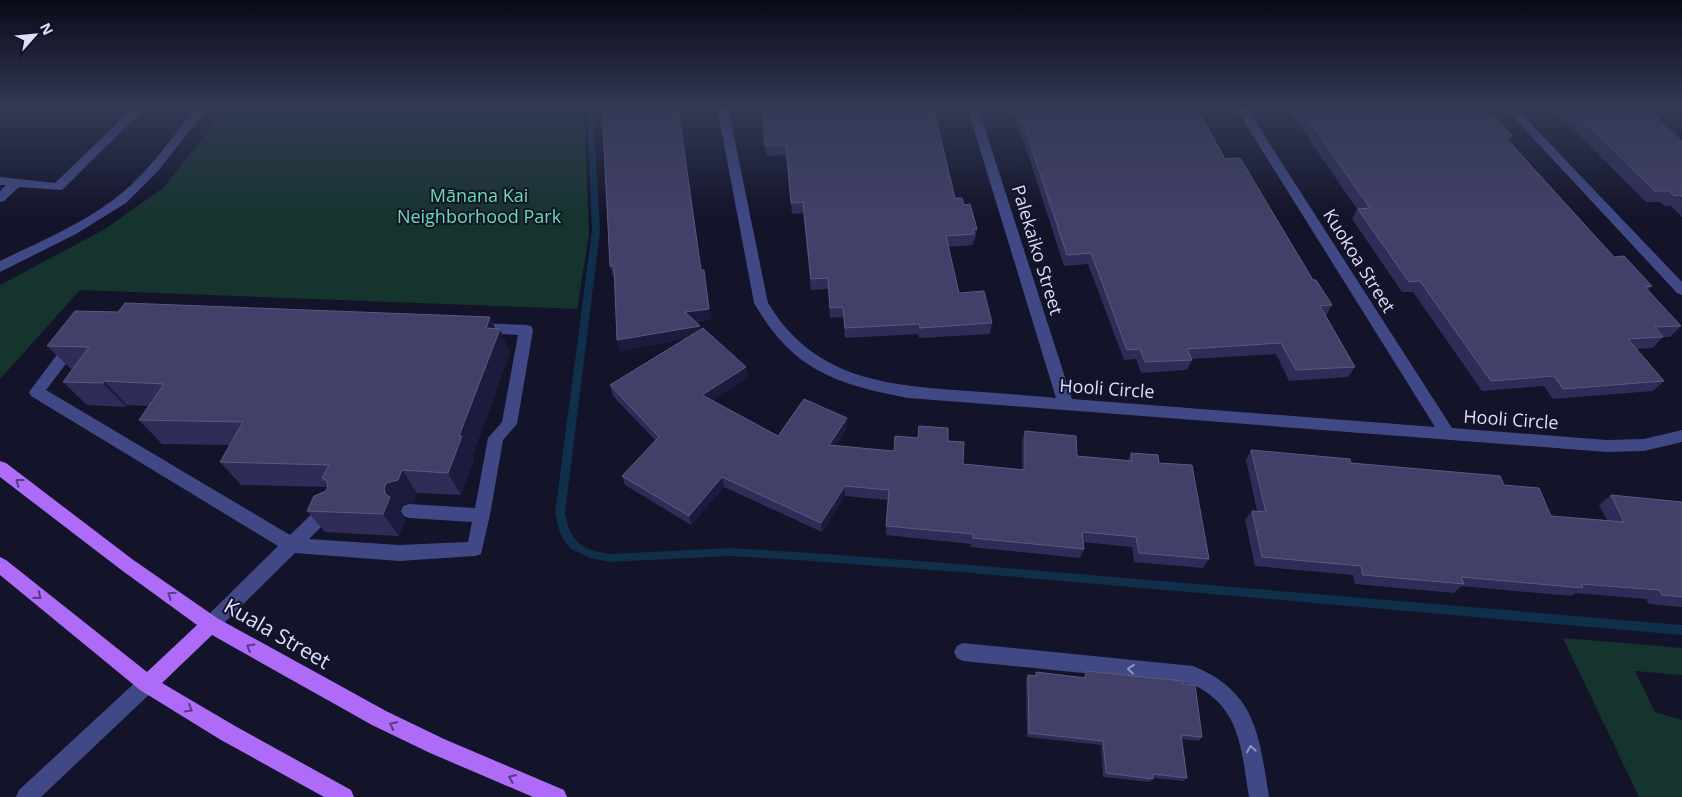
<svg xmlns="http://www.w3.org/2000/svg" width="1682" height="797" font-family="'Open Sans',sans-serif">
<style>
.green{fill:#16342e}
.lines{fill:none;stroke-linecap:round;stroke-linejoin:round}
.stream{fill:#102f4b;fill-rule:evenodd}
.minor{fill:#404986;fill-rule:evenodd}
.major{fill:#ad6bf7;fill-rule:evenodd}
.wall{fill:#2f2d57}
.shaded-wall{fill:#1c1b3d}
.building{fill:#424068;stroke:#5a5980}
.oneway{stroke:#583b86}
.oneway2{stroke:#8e94c2}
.labels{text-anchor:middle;stroke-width:4;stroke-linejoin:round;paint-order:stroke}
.park-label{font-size:18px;fill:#6cdbae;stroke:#13132a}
.street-label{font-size:18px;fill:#dddffd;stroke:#13132a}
.near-street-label{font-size:21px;fill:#dddffd;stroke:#13132a}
</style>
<rect width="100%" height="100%" fill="#13132a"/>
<path class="green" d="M 228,107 L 584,107 L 589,235 L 577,309 L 80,290 L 0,379 L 0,285 L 105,229 L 163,188 Z
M 1563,638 L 1682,648 L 1682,675 L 1635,671 L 1655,712 L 1682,720 L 1682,797 L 1639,797 Z"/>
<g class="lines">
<path class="stream" d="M 587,107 L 593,107 L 600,231 L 565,513 C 570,542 582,550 610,554 L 730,548 L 797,552 L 960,564 L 1682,625 L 1682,635 L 960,572 L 797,560 L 730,556 L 610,562 L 590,558 L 571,549 L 566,543 L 560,533 L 555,513 L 592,231 Z"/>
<path class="minor" d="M 134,107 L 146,107 L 62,190 L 19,187 L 4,201 L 0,202 L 0,191 L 6,185 L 0,185 L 0,177 L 55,183 Z
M 196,107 L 208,107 L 158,171 L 126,203 L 76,234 L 0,272 L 0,261 C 45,239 95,219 132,184 C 156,161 176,133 196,107 Z
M 717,107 L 728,107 L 768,303 C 812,375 876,384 954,390 C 988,392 1022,395 1056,398 L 967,107 L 978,107 L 1072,399 L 1435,427 L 1235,107 L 1246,107 L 1452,428 L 1607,440 L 1644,439 L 1682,430 L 1682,442 L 1644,451 L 1607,452 L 908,398 C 835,384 793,370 754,303 Z
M 1504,107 L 1515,107 L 1682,282 L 1682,295 L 1677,293 Z
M 480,323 L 526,325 L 531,326 L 533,330 L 517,424 L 503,440 L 490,515 L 481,554 L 475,556 L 399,561 L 295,553 L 217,630 L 211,632 L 205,630 L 202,624 L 205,618 L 278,546 L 31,396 L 29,392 L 68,340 L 73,339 L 78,340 L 80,344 L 78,348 L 46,390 L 290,535 L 323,503 L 329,501 L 335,503 L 337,508 L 335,513 L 309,539 L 399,545 L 468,542 L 472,522 L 409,518 L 403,516 L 401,511 L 403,506 L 409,504 L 475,508 L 488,438 L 502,422 L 518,335 L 475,332 L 473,328 L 475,324 Z
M 963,643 L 1193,666 C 1257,692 1259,736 1269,797 L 1249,797 C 1241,749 1241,707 1192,684 L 963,661 L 957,658 L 954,652 L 957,646 Z
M 147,675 L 154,678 L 156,684 L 154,690 L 41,797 L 16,797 L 19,790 L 140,678 Z"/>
<path class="major" d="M 0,461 L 6,463 L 132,559 L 217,618 L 386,711 L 444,739 L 564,790 L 567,797 L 533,797 L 430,753 L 372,725 L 212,635 L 162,683 L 235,726 L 351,790 L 354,797 L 324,797 L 221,740 L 140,690 L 0,575 L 0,557 L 6,560 L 147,672 L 197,625 L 120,569 L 0,477 Z"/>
</g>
<path class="wall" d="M 602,107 L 701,270 L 711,319 L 695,322 L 700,326 L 700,330 L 748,377 L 712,400 L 778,436 L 847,428 L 835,446 L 894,451 L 948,441 L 963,464 L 1022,470 L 1022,441 L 1025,431 L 1077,456 L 1128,460 L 1131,453 L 1159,463 L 1209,559 L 1203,568 L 1134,562 L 1132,547 L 1083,542 L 1084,549 L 1080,558 L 971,547 L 971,544 L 886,535 L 888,500 L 845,496 L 822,532 L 724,487 L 691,525 L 625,485 L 622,476 L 655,440 L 613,396 L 610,385 L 685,339 L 620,351 L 617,340 L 615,277 L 613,277 L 610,266 Z
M 762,107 L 955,198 L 964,205 L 977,229 L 975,240 L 974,240 L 973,245 L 948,247 L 959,293 L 992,323 L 990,334 L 919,338 L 918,334 L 845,338 L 843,317 L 830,318 L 828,289 L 811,290 L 803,213 L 792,214 L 786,155 L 766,156 Z
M 1011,107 L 1196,107 L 1225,159 L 1332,305 L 1326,316 L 1355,367 L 1348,377 L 1289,381 L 1276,354 L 1191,359 L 1192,360 L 1187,370 L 1141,373 L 1136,359 L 1124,360 L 1088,264 L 1064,266 L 1026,148 Z
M 1287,107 L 1486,107 L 1512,136 L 1509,141 L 1614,257 L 1652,286 L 1648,290 L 1681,326 L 1670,337 L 1663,337 L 1653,348 L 1636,349 L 1664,381 L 1653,391 L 1553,399 L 1544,386 L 1482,391 L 1413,292 L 1402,292 L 1352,219 L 1357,209 Z
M 1551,107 L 1666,107 L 1659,119 L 1658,119 L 1682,141 L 1682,217 L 1671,206 L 1665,206 L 1660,202 L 1646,202 Z
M 118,312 L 490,317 L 495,328 L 510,353 L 472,456 L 474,459 L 461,495 L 417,493 L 413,502 L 401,505 L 400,510 L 406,519 L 399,536 L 325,532 L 307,511 L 326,491 L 328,487 L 241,485 L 220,462 L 230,445 L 162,444 L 139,420 L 149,406 L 127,405 L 126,407 L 87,405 L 63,382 L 72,370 L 47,346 Z
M 1251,450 L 1351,463 L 1504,485 L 1551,516 L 1607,520 L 1599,505 L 1611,495 L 1682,502 L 1682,607 L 1649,604 L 1646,599 L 1576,593 L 1571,596 L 1461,586 L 1454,593 L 1355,584 L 1353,575 L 1255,566 L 1245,520 L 1252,511 L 1257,511 L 1246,460 Z
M 1086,671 L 1183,684 L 1202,737 L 1199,741 L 1182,739 L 1187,778 L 1184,781 L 1153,778 L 1150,782 L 1103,777 L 1101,745 L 1027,737 L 1026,679 L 1028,675 L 1035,676 L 1036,672 L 1084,678 L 1084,675 Z"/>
<path class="shaded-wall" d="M 1667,108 L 1659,119 L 1641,122 L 1649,111 Z
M 704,270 L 711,319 L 687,323 L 685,312 Z
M 490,317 L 498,335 L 500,329 L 510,353 L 472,456 L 474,459 L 461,495 L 448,473 L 459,436 L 486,328 Z
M 700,326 L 701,336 L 620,351 L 617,340 Z
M 746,367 L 748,377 L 704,405 L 702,395 Z
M 104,381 L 127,405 L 126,407 L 103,383 Z
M 847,418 L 847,428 L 829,455 L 829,445 Z
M 402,470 L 417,493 L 413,502 L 401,505 L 400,510 L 406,519 L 399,536 L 383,514 L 386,495 L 384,489 L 386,483 Z
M 722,477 L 724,487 L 691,525 L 689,516 Z
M 845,486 L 845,496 L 822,532 L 821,523 Z"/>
<path class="building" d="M 602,107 L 678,107 L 701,270 L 704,270 L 709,309 L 685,312 L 700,326 L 617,340 L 614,266 L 610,266 Z
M 762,107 L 933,107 L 955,198 L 962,198 L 964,205 L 970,204 L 977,229 L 973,229 L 974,234 L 946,236 L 959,293 L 984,291 L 992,323 L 920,328 L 919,324 L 845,328 L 843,307 L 830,308 L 828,278 L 811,279 L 803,202 L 791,203 L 786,145 L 765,146 Z
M 1016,107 L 1196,107 L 1225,159 L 1240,158 L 1313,280 L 1316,280 L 1332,305 L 1320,306 L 1355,367 L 1296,370 L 1281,343 L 1187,349 L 1192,360 L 1145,362 L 1140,349 L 1127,350 L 1091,253 L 1067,255 L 1028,137 Z
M 1299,107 L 1486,107 L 1512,136 L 1505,137 L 1614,257 L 1624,256 L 1652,286 L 1645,287 L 1681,326 L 1655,327 L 1663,337 L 1628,339 L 1664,381 L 1563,389 L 1554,376 L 1491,381 L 1420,281 L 1409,282 L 1358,209 L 1370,208 Z
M 1569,107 L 1666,107 L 1667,108 L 1649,111 L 1682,141 L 1682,197 L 1681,195 L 1674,196 L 1669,191 L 1655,191 Z
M 125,303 L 490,317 L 486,328 L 500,329 L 459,436 L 462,436 L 448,473 L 402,470 L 398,480 L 386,483 L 384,489 L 386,495 L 390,497 L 383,514 L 307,511 L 314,496 L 326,491 L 328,485 L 326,480 L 322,478 L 329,465 L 220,462 L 243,422 L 139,420 L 164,384 L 104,381 L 103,383 L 63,382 L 89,347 L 47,346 L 75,311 L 118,312 Z
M 703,328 L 746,367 L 702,395 L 778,436 L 804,399 L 847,418 L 829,445 L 894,451 L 895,436 L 918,438 L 919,426 L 948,428 L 948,441 L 964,442 L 963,464 L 1025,470 L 1025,431 L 1076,436 L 1077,456 L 1132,461 L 1131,453 L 1158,455 L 1159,463 L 1192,465 L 1209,559 L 1139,553 L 1136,537 L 1082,532 L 1084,549 L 973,538 L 973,534 L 886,526 L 889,490 L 845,486 L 821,523 L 722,477 L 689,516 L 622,476 L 659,437 L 610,385 Z
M 1251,450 L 1350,459 L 1351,463 L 1500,476 L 1504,485 L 1539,488 L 1551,516 L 1624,522 L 1611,495 L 1682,502 L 1682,597 L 1662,595 L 1659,590 L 1581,584 L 1583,588 L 1461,577 L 1464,584 L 1363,575 L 1361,566 L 1262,557 L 1252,511 L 1266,512 Z
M 1086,671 L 1183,681 L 1183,684 L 1195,685 L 1202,737 L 1181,735 L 1187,778 L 1153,774 L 1153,779 L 1106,773 L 1103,741 L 1029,733 L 1028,675 L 1036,676 L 1036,672 L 1086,678 Z"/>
<defs><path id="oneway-chevron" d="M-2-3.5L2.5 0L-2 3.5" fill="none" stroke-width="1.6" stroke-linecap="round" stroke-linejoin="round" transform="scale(1.25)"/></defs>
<g class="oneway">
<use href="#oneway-chevron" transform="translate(19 482) rotate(-143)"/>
<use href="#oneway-chevron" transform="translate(171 595) rotate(-145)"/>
<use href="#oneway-chevron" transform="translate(38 596) rotate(39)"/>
<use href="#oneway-chevron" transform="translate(250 647) rotate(-149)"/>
<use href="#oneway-chevron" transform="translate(189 709) rotate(31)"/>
<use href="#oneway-chevron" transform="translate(393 725) rotate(-154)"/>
<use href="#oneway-chevron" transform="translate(512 778) rotate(-157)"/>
</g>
<g class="oneway2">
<use href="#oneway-chevron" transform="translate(1131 669) rotate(-174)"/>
<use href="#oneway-chevron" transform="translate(1251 749) rotate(-100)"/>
</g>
<linearGradient id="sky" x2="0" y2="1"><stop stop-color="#0a0a17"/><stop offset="0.49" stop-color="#333955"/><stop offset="1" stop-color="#333955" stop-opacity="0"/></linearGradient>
<rect width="1682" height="218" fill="url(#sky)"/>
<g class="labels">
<g class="park-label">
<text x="479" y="202">Mānana Kai<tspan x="479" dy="21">Neighborhood Park</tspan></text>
</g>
<g class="street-label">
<text transform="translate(1037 250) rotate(73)" y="6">Palekaiko Street</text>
<text transform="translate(1359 261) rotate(58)" y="6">Kuokoa Street</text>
<text transform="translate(1107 389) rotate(4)" y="6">Hooli Circle</text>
<text transform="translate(1511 420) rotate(4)" y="6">Hooli Circle</text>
</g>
<g class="near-street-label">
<text transform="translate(277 634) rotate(30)" y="7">Kuala Street</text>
</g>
</g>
<g transform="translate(35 35) rotate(63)" stroke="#13132a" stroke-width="4" paint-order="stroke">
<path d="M0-4L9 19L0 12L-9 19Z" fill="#dddffd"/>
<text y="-8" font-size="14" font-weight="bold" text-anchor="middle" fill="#dddffd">N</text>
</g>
</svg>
